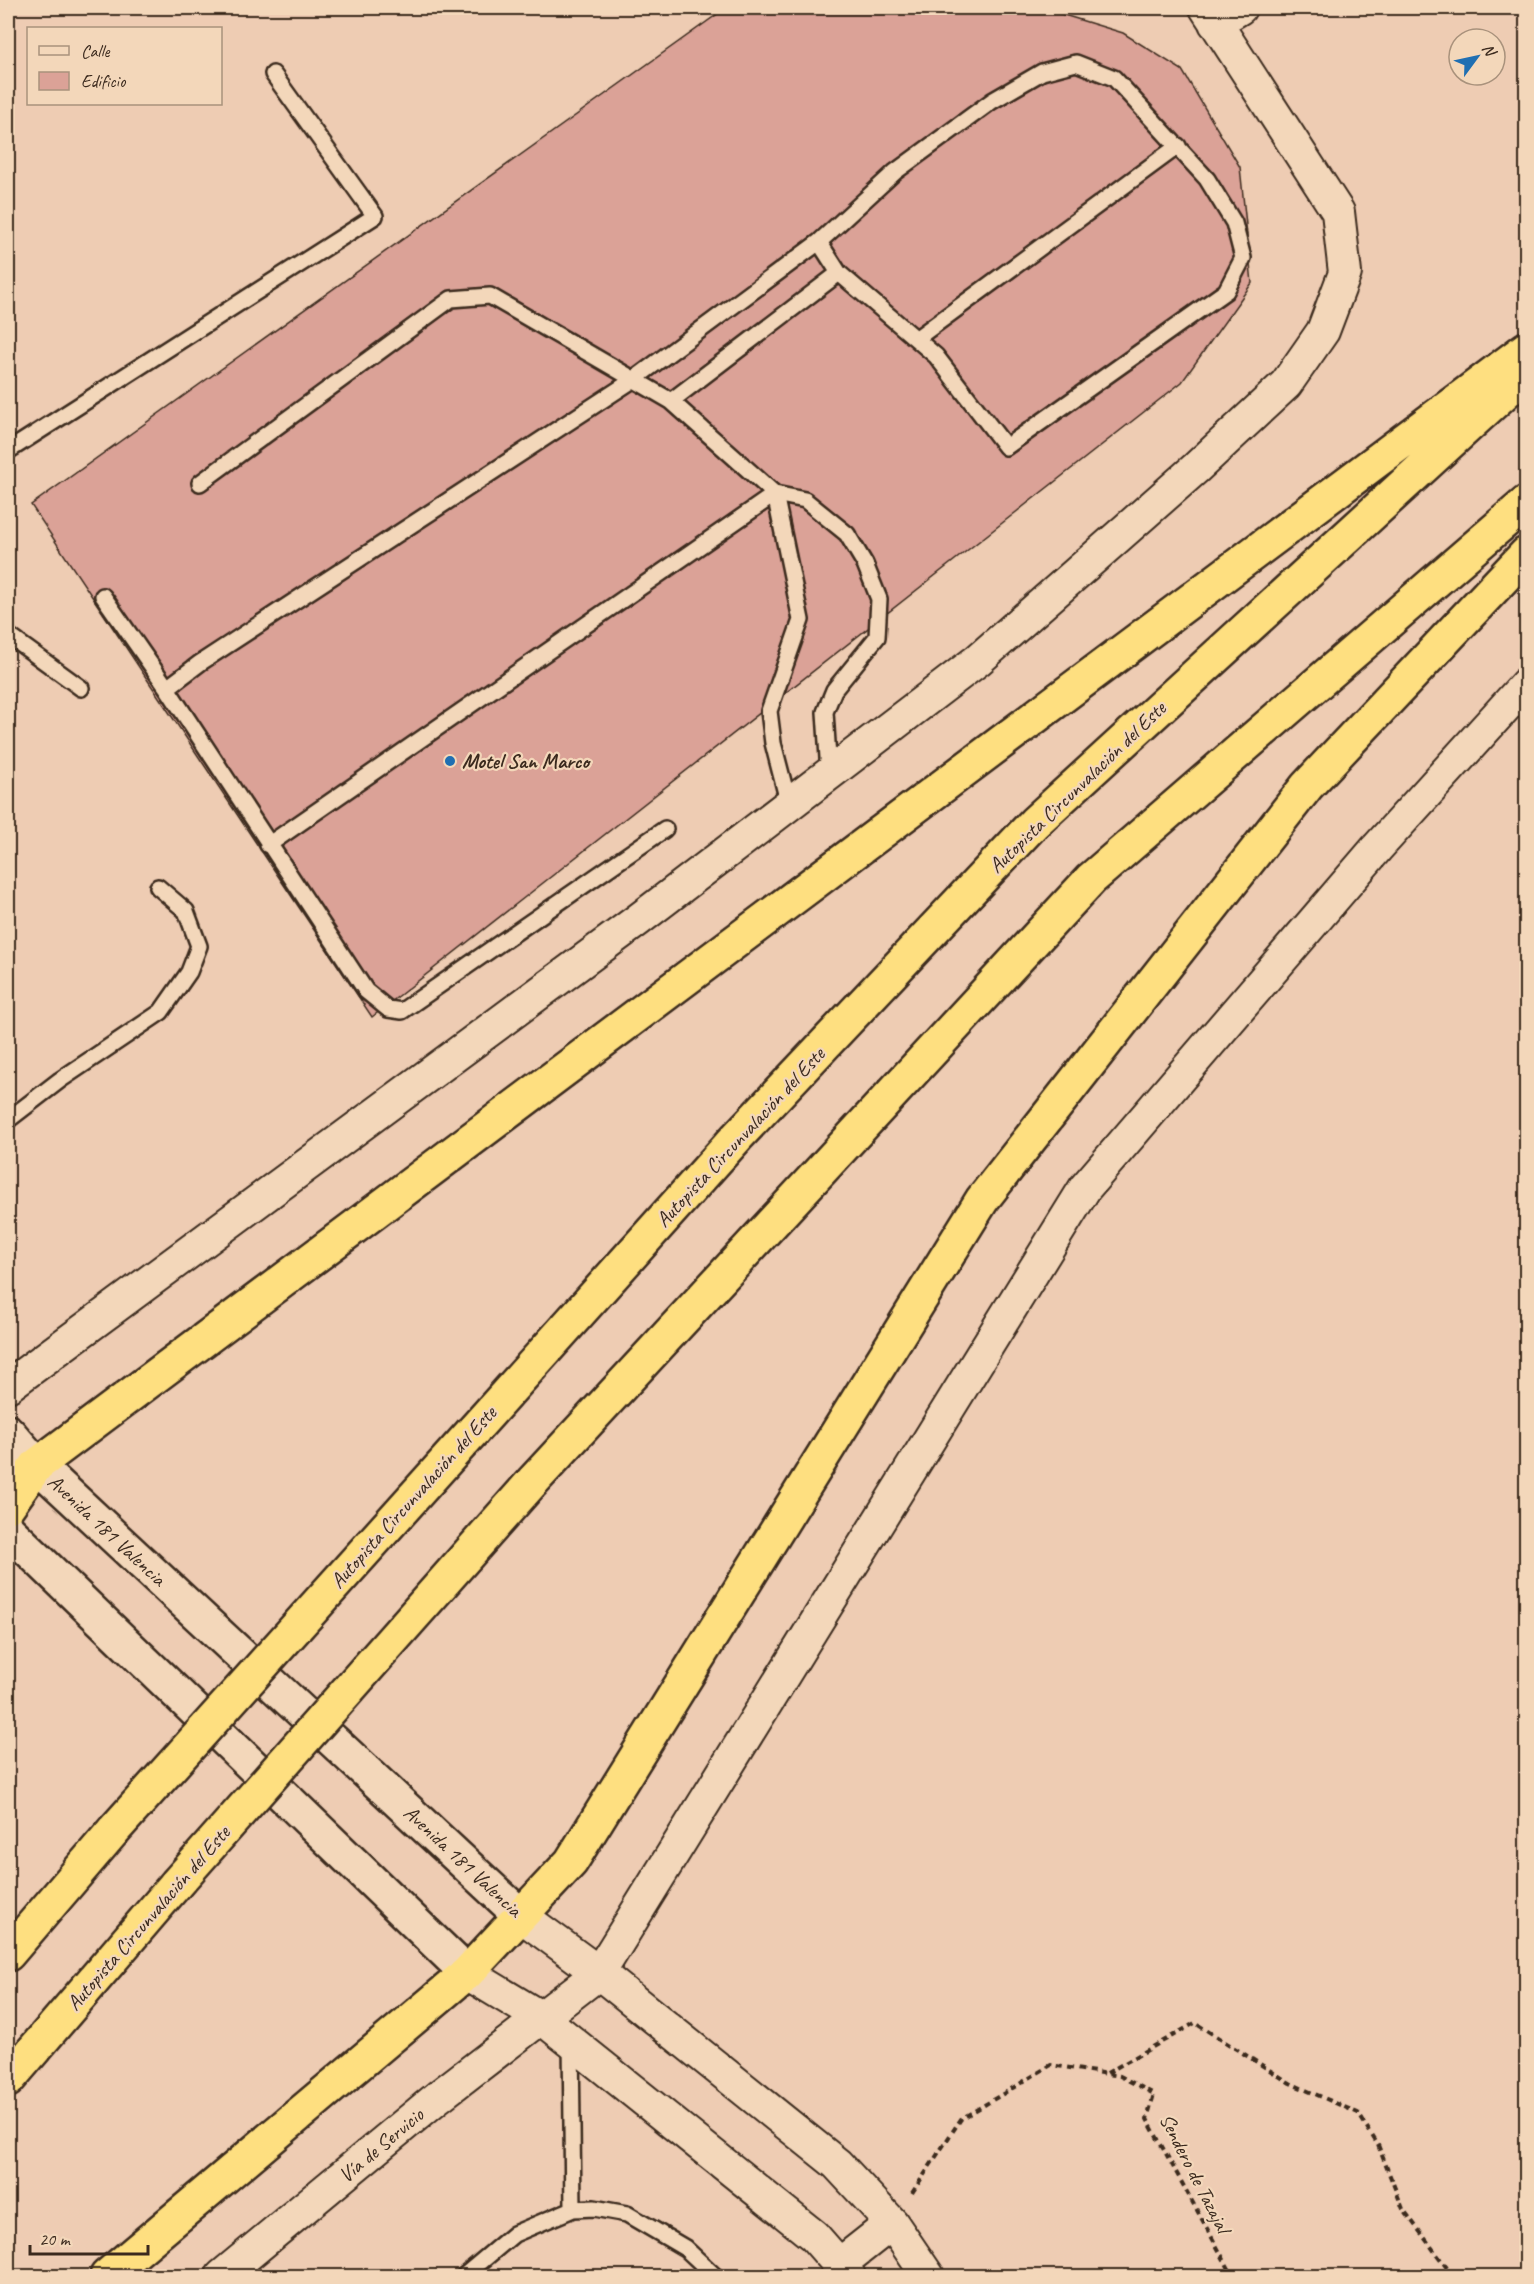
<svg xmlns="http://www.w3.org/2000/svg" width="1534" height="2284" font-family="Caveat,sans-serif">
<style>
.building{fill:#dba297;stroke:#3b2a1e;stroke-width:1.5}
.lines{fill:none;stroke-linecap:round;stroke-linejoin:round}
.service-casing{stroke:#3b2a1e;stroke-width:20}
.minor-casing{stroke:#3b2a1e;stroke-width:36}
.tertiary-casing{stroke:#3b2a1e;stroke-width:38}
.motorway-casing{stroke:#3b2a1e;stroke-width:38}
.path{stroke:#3b2a1e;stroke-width:4;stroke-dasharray:6 4.5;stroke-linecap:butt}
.service{stroke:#f3d7ba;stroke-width:15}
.minor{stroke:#f3d7ba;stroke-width:32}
.tertiary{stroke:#f3d7ba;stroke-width:33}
.motorway{stroke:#fedf80;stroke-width:33}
.motorway-bridge-casing{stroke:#3b2a1e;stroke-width:38;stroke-linecap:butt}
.motorway-bridge{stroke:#fedf80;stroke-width:33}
.poi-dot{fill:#1f6fb2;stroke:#f3d7ba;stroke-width:2}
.labels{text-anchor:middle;stroke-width:4.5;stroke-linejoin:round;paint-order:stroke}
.poi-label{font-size:21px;font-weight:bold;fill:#3b2a1e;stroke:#f3d7ba;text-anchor:start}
.street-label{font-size:21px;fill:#3b2a1e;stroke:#f3d7ba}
</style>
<rect width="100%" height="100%" fill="#eeccb3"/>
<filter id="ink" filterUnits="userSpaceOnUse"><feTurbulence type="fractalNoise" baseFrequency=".0167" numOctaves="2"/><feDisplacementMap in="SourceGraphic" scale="12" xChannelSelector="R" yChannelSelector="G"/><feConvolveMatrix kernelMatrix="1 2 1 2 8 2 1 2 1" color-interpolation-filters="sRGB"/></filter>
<g filter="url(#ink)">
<path class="building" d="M 726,8 L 1041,8 L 1123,33 L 1182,70 L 1240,167 L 1252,283 L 1182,382 L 372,1017 L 31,505 Z"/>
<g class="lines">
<g class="service-casing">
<path id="service" d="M 917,338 L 1178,146
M 671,401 L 839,273
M 8,451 L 375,216 L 273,74
M 200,483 L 451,299 L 490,296 L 671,401 L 775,494 L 805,500 L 847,534 L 865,564 L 879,599 L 877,637 L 834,690 L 825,712 L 829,773
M 775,494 L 801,620 L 769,711 L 773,743 L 789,805
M 103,596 L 167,688 L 366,991 L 388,1009 L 402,1011 L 665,829
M 8,635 L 81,688
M 167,688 L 200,663 L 633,380 L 819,242 L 895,172 L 992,101 L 1042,72 L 1076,63 L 1114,78 L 1207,179 L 1234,223 L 1243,258 L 1226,291 L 1006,447 L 936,356 L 839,273 L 819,242
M 268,845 L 775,494
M 8,1120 L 60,1080 L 161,1012 L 189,972 L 199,946 L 186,911 L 158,887
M 571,2041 L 573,2209
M 464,2276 L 514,2234 L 573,2209 L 594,2208 L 627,2214 L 685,2248 L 715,2276"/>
</g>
<g class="minor-casing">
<path id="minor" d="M 1215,23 L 1240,8
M 8,1386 L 638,920 L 978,660 L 1196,468 L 1286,384 L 1323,331 L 1345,273 L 1338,212 L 1206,8
M 520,1915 L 599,1973 L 837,2164 L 892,2223 L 928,2276
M 467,1973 L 543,2019 L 814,2236 L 849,2276
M 840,2264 L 892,2223
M 222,2276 L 438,2097 L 599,1973 L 1085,1188 L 1377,848 L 1526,684"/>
</g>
<g class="tertiary-casing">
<path id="tertiary" d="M 8,1432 L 37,1465 L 520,1915
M 8,1530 L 467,1973"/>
</g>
<g class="motorway-casing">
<path id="motorway" d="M 473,1431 L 737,1137 L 1034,823 L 1526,373
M 533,1481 L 1091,879 L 1526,503
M 8,1506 L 37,1465 L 1526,349
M 8,1954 L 114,1830
M 8,2080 L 176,1884
M 107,2276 L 467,1973 L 571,1862 L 982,1200 L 1307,786 L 1526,554"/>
</g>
<path class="path" d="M 1107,2073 L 1195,2023 L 1290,2083 L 1358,2113 L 1378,2145 L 1403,2209 L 1453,2276
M 912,2193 L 961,2119 L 1051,2065 L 1120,2076 L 1154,2094 L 1147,2119 L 1233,2276"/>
<use href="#service" class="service"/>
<use href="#minor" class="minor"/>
<use href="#tertiary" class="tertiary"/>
<use href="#motorway" class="motorway"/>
<g class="motorway-bridge-casing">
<path id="motorway-bridge" d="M 114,1830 L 473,1431
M 176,1884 L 533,1481"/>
</g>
<use href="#motorway-bridge" class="motorway-bridge"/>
</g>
</g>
<circle class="poi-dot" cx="450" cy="761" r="6"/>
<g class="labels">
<g class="poi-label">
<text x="462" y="768">Motel San Marco</text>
</g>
<g class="street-label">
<text transform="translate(1077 787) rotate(-44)" y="7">Autopista Circunvalación del Este</text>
<text transform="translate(740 1137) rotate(-47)" y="7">Autopista Circunvalación del Este</text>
<text transform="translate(413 1497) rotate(-48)" y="7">Autopista Circunvalación del Este</text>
<text transform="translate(107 1530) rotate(43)" y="7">Avenida 181 Valencia</text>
<text transform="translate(463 1861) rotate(43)" y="7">Avenida 181 Valencia</text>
<text transform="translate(148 1918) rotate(-49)" y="7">Autopista Circunvalación del Este</text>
<text transform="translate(381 2145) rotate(-40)" y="7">Vía de Servicio</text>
<text transform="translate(1195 2173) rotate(63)" y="7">Sendero de Tazajal</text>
</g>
</g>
<rect width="1534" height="2284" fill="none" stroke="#f3d7ba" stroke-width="30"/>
<rect x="15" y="15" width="1504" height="2254" fill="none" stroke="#3b2a1e" stroke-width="2" filter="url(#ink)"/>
<rect x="27" y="27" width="195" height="78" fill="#f3d7ba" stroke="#a9927c" stroke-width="1.5"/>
<rect x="39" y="46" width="30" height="9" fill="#f3d7ba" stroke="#a9927c" stroke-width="1.5"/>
<text x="81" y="57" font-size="18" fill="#3b2a1e">Calle</text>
<rect x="39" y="72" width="30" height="18" fill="#dba297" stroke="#a9927c" stroke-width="1.5"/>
<text x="81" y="87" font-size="18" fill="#3b2a1e">Edificio</text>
<g transform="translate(1477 57) rotate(57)"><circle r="28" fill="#f3d7ba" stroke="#a9927c" stroke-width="1.5"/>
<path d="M0-4.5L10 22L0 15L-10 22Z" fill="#1f6fb2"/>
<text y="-9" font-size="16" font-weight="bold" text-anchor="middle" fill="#3b2a1e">N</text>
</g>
<path d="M30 2245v9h118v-9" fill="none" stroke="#3b2a1e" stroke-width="3"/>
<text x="39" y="2245" font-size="18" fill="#3b2a1e" stroke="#f3d7ba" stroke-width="4.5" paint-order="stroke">20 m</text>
</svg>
